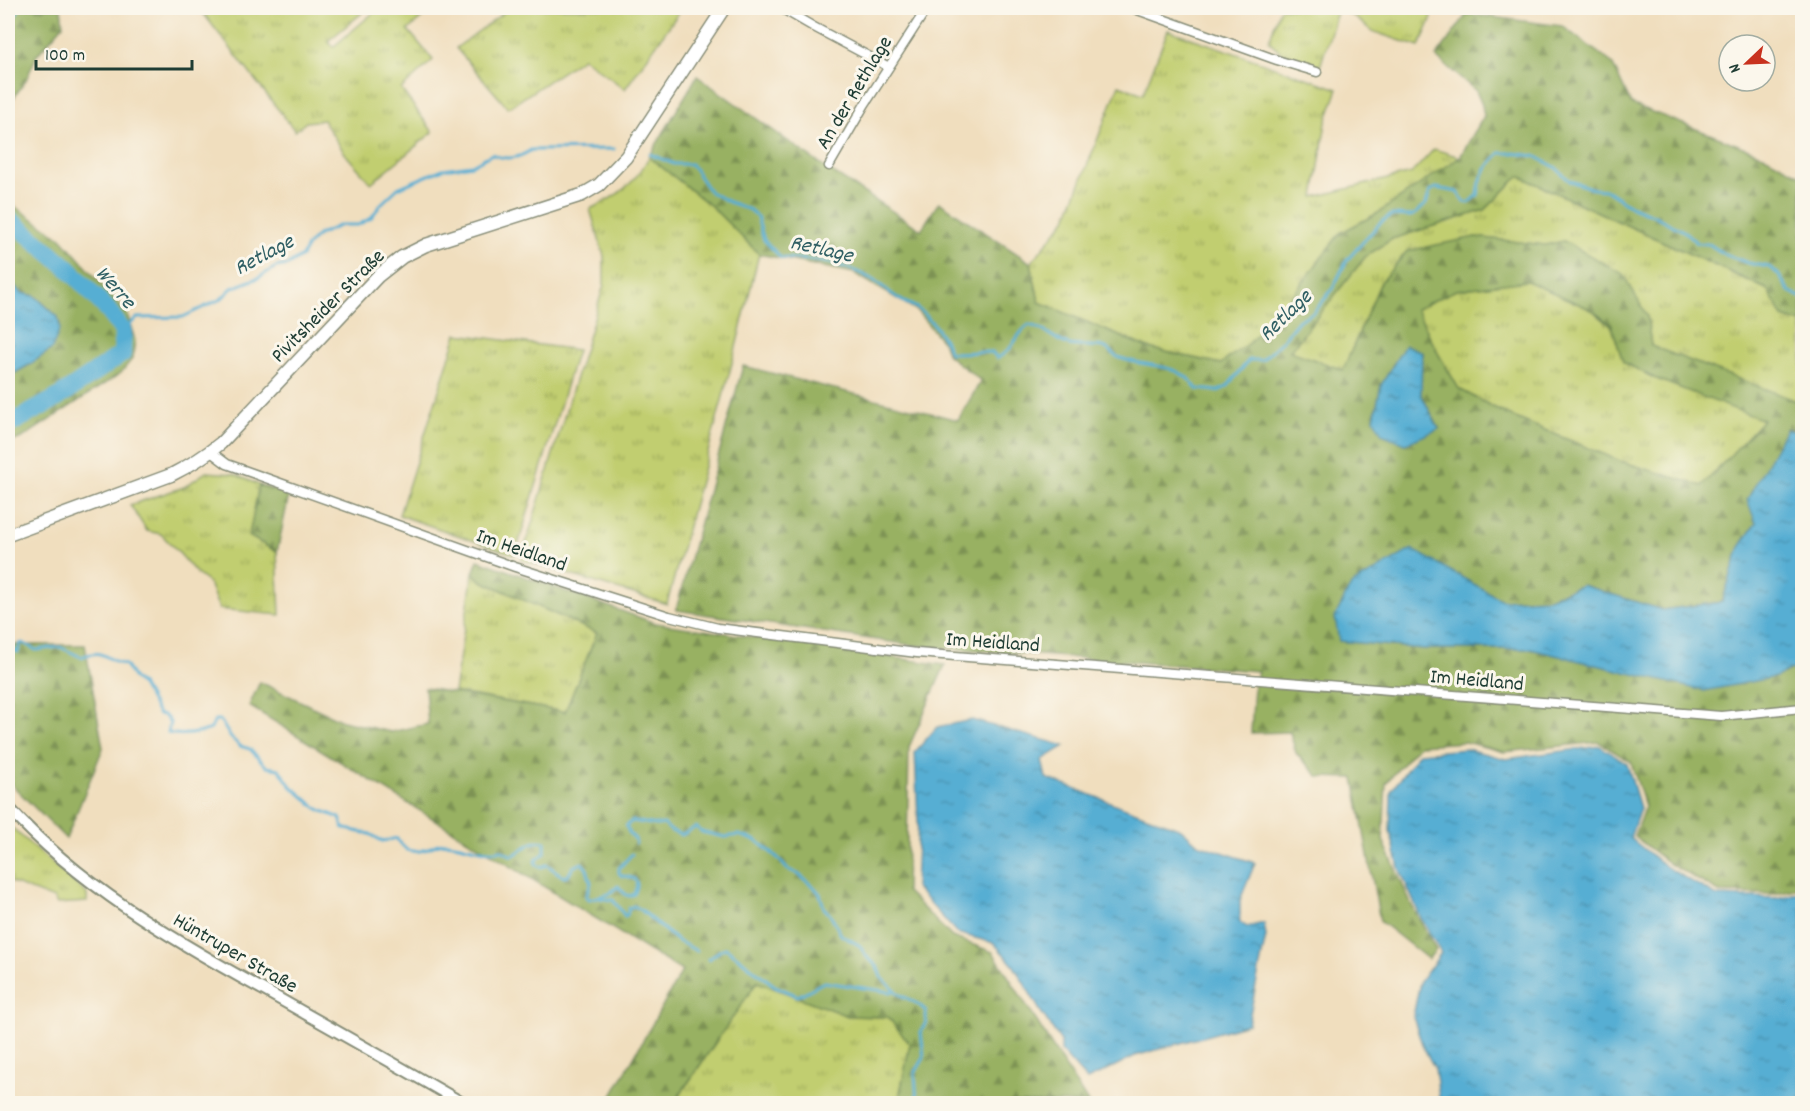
<svg xmlns="http://www.w3.org/2000/svg" width="1810" height="1111" font-family="Dekko,sans-serif">
<style>
.grass{fill:url(#grass-tufts);stroke:#708652;stroke-width:1.5}
.forest{fill:url(#forest-firs);stroke:#5c774b;stroke-width:1.5;fill-rule:evenodd}
.water{fill:url(#water-ripples);stroke:#3a7684;stroke-width:1.5}
.lines{fill:none;stroke-linecap:round;stroke-linejoin:round}
.stream{stroke:#56aed3;stroke-width:3}
.river{stroke:#56aed3;stroke-width:18}
.minor-casing{stroke:#888e79;stroke-width:11}
.tertiary-casing{stroke:#888e79;stroke-width:14}
.secondary-casing{stroke:#888e79;stroke-width:15}
.minor{stroke:#fff;stroke-width:8}
.tertiary{stroke:#fff;stroke-width:10}
.secondary{stroke:#fff;stroke-width:12}
.labels{text-anchor:middle;stroke-width:6;stroke-linejoin:round;paint-order:stroke}
.street-label{font-size:21px;fill:#1f3d34;stroke:#fbf7ec}
.water-label{font-size:22px;font-style:italic;fill:#305f64;stroke:#fbf7ec}
</style>
<defs>
<pattern id="grass-tufts" width="24" height="20" patternUnits="userSpaceOnUse" patternTransform="scale(1.5)"><rect width="24" height="20" fill="#c1ce6f"/><path d="M3 7l-1-3M5 7V3M7 7l1-3M15 17l-1-3M17 17v-4M19 17l1-3" fill="none" stroke="#9ca85c"/></pattern>
<pattern id="forest-firs" width="22" height="20" patternUnits="userSpaceOnUse" patternTransform="scale(1.5)"><rect width="22" height="20" fill="#98b162"/><path d="M5 1l3.5 6h-7zM16 11l3.5 6h-7z" fill="#7b9152"/></pattern>
<pattern id="water-ripples" width="26" height="14" patternUnits="userSpaceOnUse" patternTransform="scale(1.5)"><rect width="26" height="14" fill="#56aed3"/><path d="M2 4q2-2 4 0t4 0M15 11q2-2 4 0t4 0" fill="none" stroke="#478fac"/></pattern>
</defs>
<rect width="100%" height="100%" fill="#fbf7ec"/>
<filter id="ink" filterUnits="userSpaceOnUse"><feTurbulence type="fractalNoise" baseFrequency=".0167" numOctaves="2"/><feDisplacementMap in="SourceGraphic" scale="12" xChannelSelector="R" yChannelSelector="G"/><feConvolveMatrix kernelMatrix="1 2 1 2 8 2 1 2 1" color-interpolation-filters="sRGB"/></filter>
<filter id="wash" filterUnits="userSpaceOnUse"><feTurbulence type="fractalNoise" baseFrequency=".008" numOctaves="4" result="noise"/><feDisplacementMap in="SourceGraphic" scale="24" xChannelSelector="R" yChannelSelector="G"/><feGaussianBlur stdDeviation="1.35" result="paint"/><feColorMatrix in="noise" values="0 0 0 0 0 0 0 0 0 0 0 0 0 0 0 0 0 1.4 0 .05"/><feComposite in="paint" operator="in"/></filter>
<g filter="url(#wash)">
<rect width="100%" height="100%" fill="#f0debe"/>
<path class="grass" d="M 199,8 L 368,8 L 328,41 L 333,47 L 379,8 L 413,8 L 422,18 L 408,30 L 433,60 L 401,89 L 433,132 L 371,183 L 346,155 L 323,120 L 306,122 L 295,131 Z
M 510,8 L 682,8 L 625,89 L 583,58 L 508,108 L 456,48 Z
M 1280,8 L 1429,8 L 1432,18 L 1419,47 L 1372,31 L 1353,16 L 1338,9 L 1319,70 L 1284,55 L 1269,41 Z
M 1168,30 L 1338,89 L 1326,122 L 1314,197 L 1412,173 L 1434,149 L 1460,157 L 1378,213 L 1340,233 L 1298,289 L 1251,341 L 1221,364 L 1148,348 L 1039,302 L 1031,263 L 1066,219 L 1119,85 L 1143,94 Z
M 649,157 L 710,205 L 759,254 L 732,363 L 667,604 L 521,560 L 604,285 L 604,256 L 590,209 C 618,196 634,185 649,157 Z
M 1519,176 L 1768,290 L 1783,317 L 1802,323 L 1802,403 L 1651,346 L 1647,316 L 1564,241 L 1545,245 L 1475,237 L 1381,282 L 1343,370 L 1290,351 L 1366,256 L 1392,239 L 1485,210 Z
M 1527,280 L 1592,310 L 1612,327 L 1623,362 L 1654,378 L 1764,419 L 1702,486 L 1620,461 L 1508,415 L 1459,389 L 1439,355 L 1416,309 L 1456,290 Z
M 457,334 L 577,350 L 515,555 L 399,515 Z
M 206,472 L 234,474 L 259,485 L 249,536 L 277,552 L 280,615 L 219,609 L 209,583 L 197,574 L 180,554 L 161,534 L 147,531 L 130,505 L 184,487 Z
M 473,573 L 482,581 L 597,633 L 565,712 L 454,692 Z
M 12,828 L 87,894 L 87,902 L 57,904 L 54,899 L 8,881 L 8,834 Z
M 757,981 L 848,1016 L 888,1017 L 910,1044 L 898,1103 L 674,1104 Z"/>
<path class="forest" d="M 8,8 L 61,8 L 63,25 L 37,55 L 26,80 L 8,106 Z
M 1467,14 L 1562,26 L 1612,63 L 1631,104 L 1759,153 L 1802,176 L 1802,323 L 1783,317 L 1767,289 L 1519,176 L 1485,210 L 1392,239 L 1366,256 L 1290,351 L 1343,370 L 1381,282 L 1407,251 L 1475,237 L 1545,245 L 1564,241 L 1623,274 L 1647,316 L 1651,346 L 1802,403 L 1802,433 L 1786,429 L 1756,523 L 1740,547 L 1722,602 L 1662,610 L 1582,585 L 1549,598 L 1501,600 L 1412,550 L 1340,641 L 1424,649 L 1530,649 L 1587,661 L 1776,677 L 1802,665 L 1802,887 L 1774,894 L 1721,893 L 1670,864 L 1634,836 L 1645,806 L 1631,762 L 1599,742 L 1504,752 L 1465,742 L 1419,745 L 1386,783 L 1383,840 L 1411,904 L 1436,950 L 1428,959 L 1380,921 L 1354,778 L 1319,777 L 1296,753 L 1290,732 L 1251,733 L 1254,687 L 1258,671 L 918,646 L 676,610 L 743,366 L 958,420 L 981,381 L 948,355 L 943,342 L 916,310 L 854,273 L 759,254 L 710,205 L 649,157 L 697,76 L 827,169 L 921,230 L 939,202 L 1031,263 L 1039,302 L 1148,348 L 1221,364 L 1251,341 L 1298,289 L 1340,233 L 1378,213 L 1460,157 L 1484,116 L 1482,105 L 1476,91 L 1436,57 ZM 1527,281 L 1592,310 L 1612,326 L 1623,362 L 1654,378 L 1763,420 L 1702,486 L 1620,461 L 1508,415 L 1459,389 L 1439,355 L 1416,309 L 1456,290 ZM 1422,352 L 1421,394 L 1439,428 L 1374,419 L 1381,385 Z
M 8,202 L 61,238 L 127,313 L 135,341 L 132,359 L 121,373 L 22,438 L 8,443 L 8,377 L 29,365 L 51,349 L 58,317 L 35,296 L 22,293 L 10,281 L 8,273 Z
M 259,485 L 289,495 L 277,552 L 249,536 Z
M 478,560 L 655,623 L 945,665 L 909,747 L 906,891 L 952,937 L 993,952 L 1088,1103 L 898,1103 L 910,1044 L 888,1017 L 848,1016 L 757,982 L 674,1103 L 608,1103 L 682,971 L 249,706 L 260,682 L 342,721 L 391,732 L 428,724 L 425,688 L 565,712 L 597,633 L 482,581 L 473,573 Z
M 8,645 L 85,645 L 103,748 L 66,839 L 8,781 Z"/>
<path class="water" d="M 8,273 L 10,281 L 22,293 L 35,296 L 58,317 L 60,328 L 52,349 L 29,365 L 8,377 Z
M 1405,345 L 1422,352 L 1421,394 L 1439,429 L 1405,444 L 1382,434 L 1374,419 L 1381,385 Z
M 1786,429 L 1802,433 L 1802,665 L 1776,677 L 1704,691 L 1530,649 L 1424,649 L 1339,641 L 1335,617 L 1351,585 L 1412,549 L 1502,600 L 1549,598 L 1582,585 L 1662,610 L 1722,602 L 1740,547 L 1756,523 L 1747,500 Z
M 972,720 L 1065,746 L 1042,760 L 1046,778 L 1181,829 L 1198,844 L 1255,863 L 1240,900 L 1240,922 L 1247,927 L 1264,923 L 1266,936 L 1248,1024 L 1135,1056 L 1087,1080 L 1061,1051 L 1061,1041 L 1041,1012 L 1014,966 L 994,943 L 957,933 L 915,887 L 918,821 L 915,752 L 937,727 Z
M 1600,746 L 1627,764 L 1640,808 L 1630,838 L 1668,868 L 1717,896 L 1777,898 L 1802,892 L 1802,1103 L 1440,1103 L 1435,1069 L 1423,1047 L 1413,1017 L 1420,982 L 1441,953 L 1420,916 L 1399,868 L 1390,831 L 1391,791 L 1419,753 L 1467,749 L 1506,759 Z"/>
<g class="lines">
<path class="stream" d="M 650,154 L 674,164 L 691,164 L 710,192 L 729,202 L 750,210 L 757,217 L 764,240 L 781,258 C 814,259 846,263 875,281 C 884,287 892,295 901,300 C 906,304 913,305 918,309 C 932,320 944,337 950,353 L 992,352 L 997,358 C 1015,350 1015,334 1029,325 C 1045,328 1055,341 1070,345 C 1081,347 1092,345 1103,347 C 1109,348 1112,355 1118,357 C 1147,369 1178,360 1197,389 L 1218,391 L 1227,387 L 1249,360 L 1262,360 L 1281,342 L 1299,320 L 1314,312 L 1332,290 L 1347,260 L 1380,223 L 1391,215 L 1411,216 L 1417,213 L 1426,204 L 1430,191 L 1436,188 L 1458,192 L 1464,202 L 1469,203 L 1478,195 C 1480,175 1486,167 1500,153 L 1512,153 L 1535,156 L 1555,167 L 1570,181 L 1594,189 L 1606,190 L 1632,207 L 1653,215 L 1685,232 L 1697,243 L 1709,244 L 1724,254 L 1748,263 L 1769,267 L 1778,274 L 1789,291 L 1802,298
M 123,331 L 137,318 L 183,317 L 221,299 L 232,288 L 258,278 L 276,267 L 288,265 L 302,256 L 308,245 L 318,235 L 341,225 L 358,225 L 371,218 L 381,204 L 398,188 L 443,169 L 472,165 L 492,154 C 505,161 520,158 531,150 L 614,149
M 8,648 L 18,652 L 20,644 L 23,643 L 36,650 L 60,647 L 81,657 C 107,648 102,659 125,665 L 135,680 L 142,685 L 158,714 L 164,715 L 170,722 L 168,733 C 181,736 198,734 211,729 L 215,720 L 220,720 L 231,738 L 240,746 L 250,749 L 267,767 L 279,769 L 290,785 L 313,805 L 320,810 L 340,818 L 343,827 L 346,829 L 370,834 L 382,841 C 402,839 390,833 407,850 C 427,855 429,844 444,843 C 463,843 484,855 501,850 L 512,856 C 524,850 530,839 545,842 L 545,853 L 535,861 L 537,865 L 541,867 L 547,865 L 564,877 L 568,876 L 573,867 L 582,863 L 587,869 L 591,883 L 586,897 L 589,899 L 609,894 L 618,886 L 626,895 L 630,896 L 634,894 C 642,879 633,877 622,876 L 619,873 L 619,868 L 632,854
M 636,843 L 635,839 L 630,834 L 626,826 L 632,821 L 657,825 L 664,824 L 671,831 L 682,835 L 696,827 L 702,832 L 725,837 L 739,835 L 757,841 L 778,858 L 787,869 L 798,874 L 815,888 L 820,894 L 824,908 L 832,917 L 841,935 L 859,945 L 867,957 L 877,966 L 881,977 L 899,994 L 918,1004 L 926,1011 L 926,1022 L 921,1032 L 924,1058 L 915,1073 L 917,1104
M 600,898 L 613,900 L 625,916 L 627,915 L 629,908 L 634,906 L 640,909 L 676,940 L 697,951
M 708,959 C 715,956 719,949 726,948 L 775,986 L 798,996 L 824,982 L 891,992 L 895,989"/>
<path class="river" d="M 8,12 L 11,8
M 8,218 L 67,267 L 107,309 L 123,331 L 122,354 L 57,398 L 8,425"/>
</g>
</g>
<g filter="url(#ink)">
<g class="lines">
<g class="minor-casing">
<path id="minor" d="M 781,8 L 812,26 L 889,67
M 1132,8 L 1277,60 L 1317,72
M 829,166 L 865,104 L 927,8
M 211,452 L 227,464 L 515,567 L 669,616 L 718,628 L 917,653 L 1721,716 L 1802,708"/>
</g>
<g class="tertiary-casing">
<path id="tertiary" d="M 8,807 C 79,885 170,938 262,989 C 329,1027 397,1065 464,1104"/>
</g>
<g class="secondary-casing">
<path id="secondary" d="M 8,535 L 171,475 C 189,466 205,456 221,443 L 378,276 L 402,257 L 426,245 L 582,195 L 599,185 L 626,157 L 724,8"/>
</g>
<use href="#minor" class="minor"/>
<use href="#tertiary" class="tertiary"/>
<use href="#secondary" class="secondary"/>
</g>
</g>
<g class="labels">
<g class="street-label">
<text transform="translate(853 92) rotate(-59)" y="7">An der Rethlage</text>
<text transform="translate(327 305) rotate(-45)" y="7">Pivitsheider Straße</text>
<text transform="translate(522 549) rotate(19)" y="7">Im Heidland</text>
<text transform="translate(993 641) rotate(4)" y="7">Im Heidland</text>
<text transform="translate(1477 679) rotate(5)" y="7">Im Heidland</text>
<text transform="translate(236 952) rotate(30)" y="7">Hüntruper Straße</text>
</g>
<g class="water-label">
<text transform="translate(822 247) rotate(13)" y="8">Retlage</text>
<text transform="translate(263 253) rotate(-28)" y="8">Retlage</text>
<text transform="translate(117 286) rotate(49)" y="8">Werre</text>
<text transform="translate(1284 314) rotate(-44)" y="8">Retlage</text>
</g>
</g>
<rect width="1810" height="1111" fill="none" stroke="#fbf7ec" stroke-width="30"/>
<g transform="translate(1747 63) rotate(247)"><circle r="28" fill="#fbf7ec" stroke="#a3ada2" stroke-width="1.5"/>
<path d="M0-4.5L10 22L0 15L-10 22Z" fill="#c8321e"/>
<text y="-9" font-size="16" font-weight="bold" text-anchor="middle" fill="#1f3d34">N</text>
</g>
<path d="M36 60v9h156v-9" fill="none" stroke="#1f3d34" stroke-width="3"/>
<text x="45" y="60" font-size="18" fill="#1f3d34" stroke="#fbf7ec" stroke-width="4.5" paint-order="stroke">100 m</text>
</svg>
